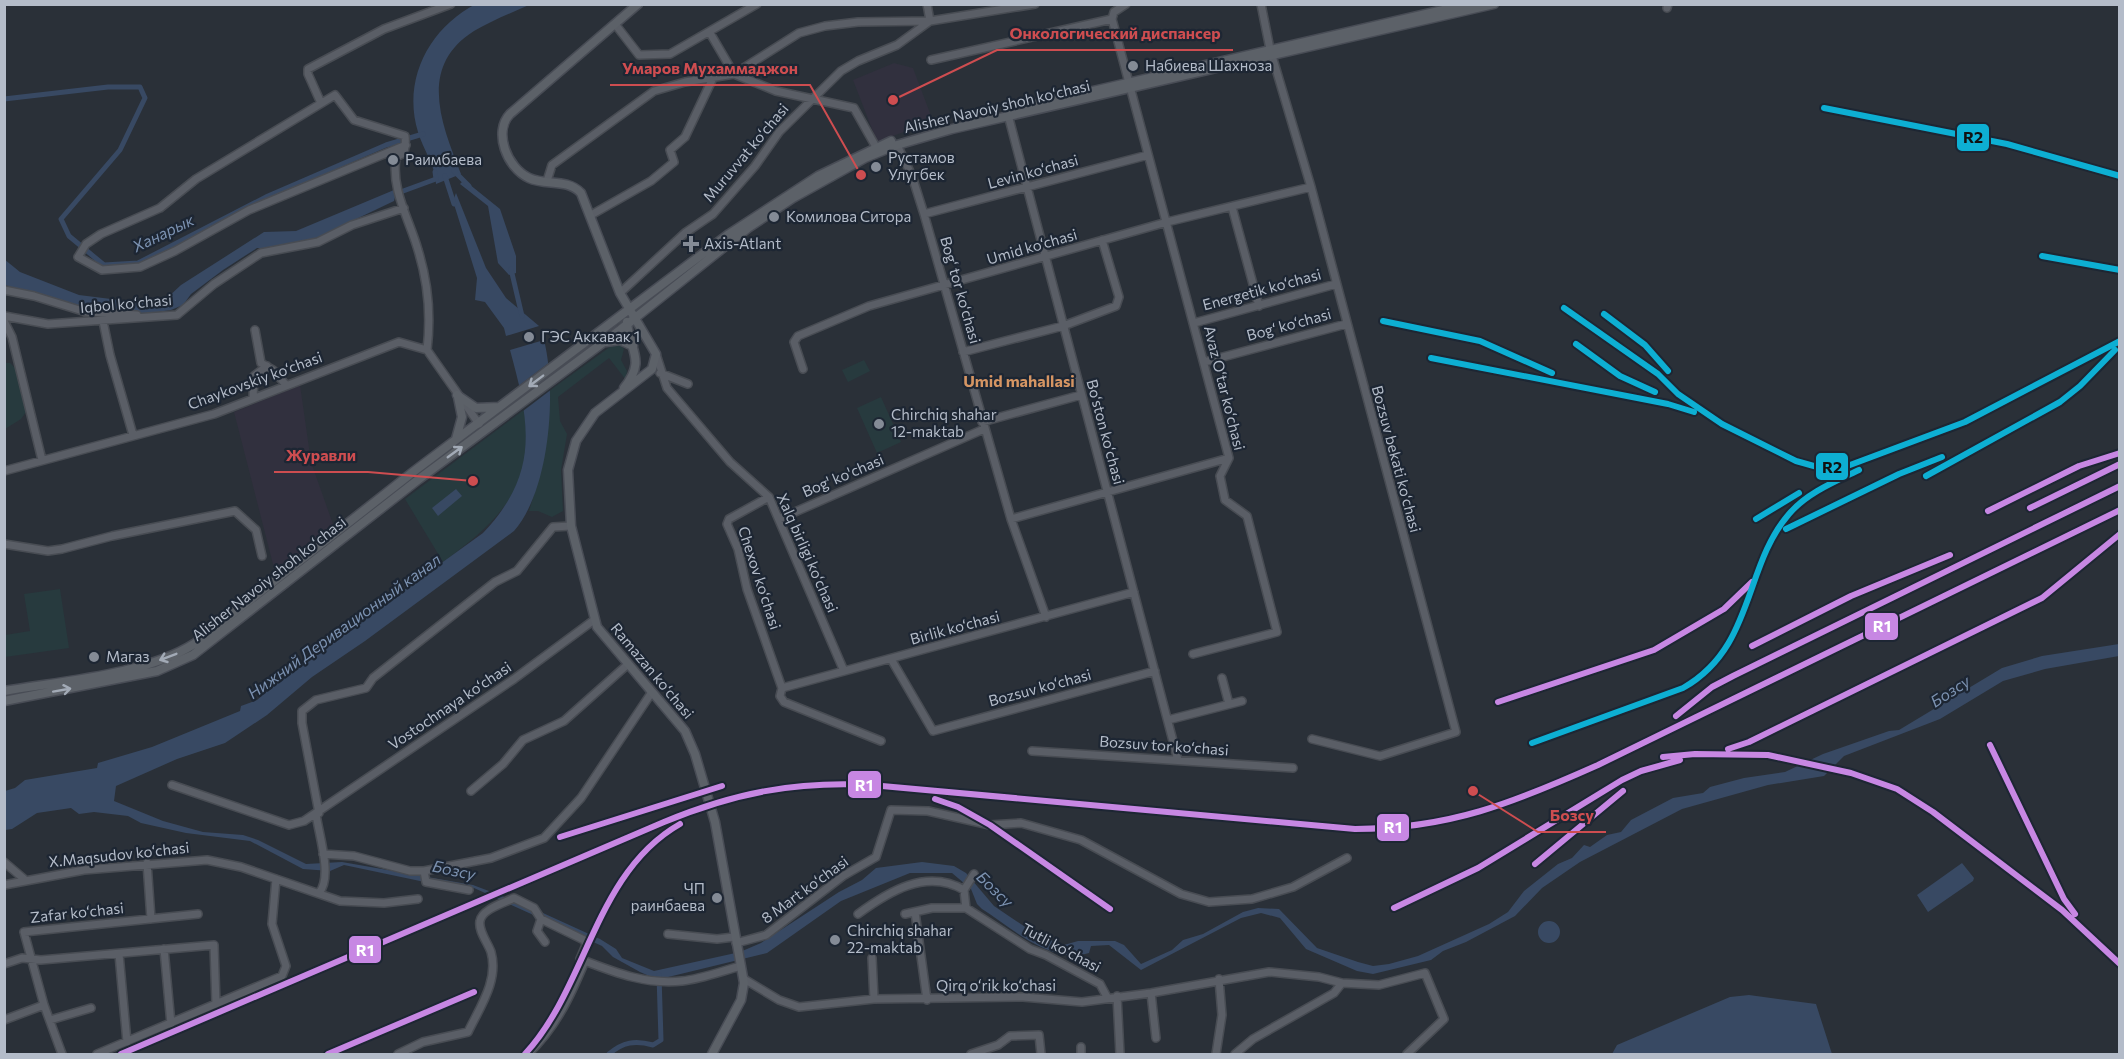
<svg xmlns="http://www.w3.org/2000/svg" width="2124" height="1059" font-family="Commissioner,sans-serif">
<style>
.medical{fill:#31303e}
.green{fill:#273a3e}
.water{fill:#384963}
.pier{fill:#2a3038}
.lines{fill:none;stroke-linecap:round;stroke-linejoin:round}
.canal{stroke:#384963;stroke-width:5}
.minor-casing{stroke:#484c53;stroke-width:10}
.major-casing{stroke:#484c55;stroke-width:11}
.minor{stroke:#5a5e66;stroke-width:7}
.major{stroke:#5c6168;stroke-width:8}
.rail-1-casing{stroke:#1d2633;stroke-width:10}
.rail-2-casing{stroke:#1d2633;stroke-width:10}
.rail-1{stroke:#c787e3;stroke-width:6}
.rail-2{stroke:#0dafd3;stroke-width:6}
.oneway{stroke:#a2aab6}
.poi-dot{fill:#848b96;stroke:#1d2633;stroke-width:2}
.labels{text-anchor:middle;stroke-width:4.5;stroke-linejoin:round;paint-order:stroke}
.poi-label{font-size:15px;fill:#b4bcc9;stroke:#1d2633;text-anchor:start}
.street-label{font-size:15px;fill:#b4bcc9;stroke:#1d2633}
.water-label{font-size:16px;font-style:italic;fill:#7c92b1;stroke:#1d2633}
.neighbourhood-label{font-size:16px;font-weight:bold;fill:#d59563;stroke:#1d2633}
.leader{fill:none;stroke:#ce4d50;stroke-width:2}
.callout-dot{fill:#ce4d50;stroke:#1d2633;stroke-width:2}
.callout-label{font-size:16px;text-anchor:middle;font-weight:bold;fill:#ce4d50;stroke:#1d2633;stroke-width:4.5;stroke-linejoin:round;paint-order:stroke}
.line-badge{stroke:#1d2633;stroke-width:2}
.badge-label{font-size:16px;text-anchor:middle;font-weight:bold;fill:#fff}
.pale-badge-label{font-size:16px;text-anchor:middle;font-weight:bold;fill:#111}
</style>
<rect width="100%" height="100%" fill="#2a3038"/>
<path class="medical" d="M 894,63 L 913,68 L 933,121 L 877,142 L 853,80 Z
M 300,385 L 311,462 L 334,527 L 275,572 L 234,412 Z"/>
<path class="green" d="M 614,344 L 620,344 L 624,349 L 621,360 L 627,371 L 626,380 L 609,358 L 558,397 L 560,421 L 567,434 L 561,470 L 563,511 L 552,517 L 538,511 L 529,511 C 542,472 547,432 549,391 Z
M 864,360 L 870,371 L 848,382 L 842,370 Z
M 4,363 L 10,363 L 18,371 L 26,412 L 21,419 L 5,429 Z
M 881,397 L 901,442 L 877,453 L 857,408 Z
M 525,409 C 537,485 499,521 443,562 L 405,499 Z
M 60,589 L 69,648 L 5,657 L 5,635 L 30,631 L 24,594 Z"/>
<path class="water" d="M 476,4 L 529,5 C 511,13 491,21 474,31 C 417,67 442,125 461,174 L 436,184 C 436,167 423,149 418,132 C 402,80 429,28 476,4 Z
M 464,180 L 500,209 L 516,256 L 516,273 L 509,275 L 498,263 L 488,206 L 460,184 Z
M 394,190 L 396,193 L 394,201 L 310,241 L 284,248 L 257,248 L 223,270 L 191,294 L 183,305 L 171,310 L 144,314 L 84,310 L 5,285 L 4,259 L 20,272 L 79,295 L 143,303 L 166,299 L 181,285 L 264,232 L 296,231 Z
M 456,193 L 486,268 L 506,298 L 539,326 L 506,336 L 504,328 L 485,302 L 475,300 L 477,278 L 453,201 Z
M 544,340 C 557,391 550,490 514,531 L 365,641 L 312,677 L 267,715 L 225,743 L 177,759 L 116,786 L 114,801 L 163,821 L 203,832 L 243,835 L 258,840 L 306,864 L 342,862 L 473,885 L 521,903 L 600,939 L 616,949 L 622,958 L 654,971 L 740,952 L 761,943 L 839,892 L 862,880 L 876,868 L 922,862 L 954,866 L 966,873 L 994,906 L 1037,935 L 1064,945 L 1078,941 L 1115,941 L 1124,945 L 1141,964 L 1172,950 L 1183,940 L 1203,934 L 1243,912 L 1258,908 L 1279,909 L 1317,948 L 1358,962 L 1373,966 L 1389,964 L 1418,956 L 1489,924 L 1508,912 L 1524,891 L 1558,864 L 1572,858 L 1584,845 L 1590,847 L 1607,835 L 1621,832 L 1631,820 L 1673,798 L 1703,793 L 1710,787 L 1744,778 L 1785,772 L 1823,754 L 1889,731 L 1899,730 L 2002,668 L 2042,656 L 2119,644 L 2119,656 L 2045,669 L 2003,681 L 1940,719 L 1844,756 L 1824,776 L 1768,785 L 1682,809 L 1580,862 L 1542,888 L 1515,916 L 1466,942 L 1443,951 L 1431,960 L 1373,974 L 1357,971 L 1306,949 L 1280,918 L 1261,913 L 1241,918 L 1141,970 L 1109,945 L 1091,946 L 1089,953 C 1051,965 1012,928 982,909 L 977,904 L 971,889 L 952,873 L 910,873 L 841,901 L 767,953 L 664,978 L 654,978 L 640,972 L 613,957 L 602,946 L 474,888 L 420,881 L 344,865 L 330,871 L 303,869 L 250,841 L 186,833 L 141,823 L 128,816 L 94,812 L 79,814 L 71,808 L 37,813 L 12,829 L 5,830 L 5,791 L 15,788 L 25,780 L 97,768 L 98,763 L 152,747 L 240,711 L 241,706 L 257,700 L 282,678 L 483,533 C 540,473 530,423 510,350 Z
M 456,489 L 462,496 L 438,516 L 432,508 Z
M 1962,863 L 1974,878 L 1973,881 L 1928,912 L 1917,895 Z
M1538 932a11 11 0 1 1 22 0a11 11 0 1 1-22 0Z
M 1749,995 L 1816,1004 L 1832,1054 L 1612,1054 L 1617,1045 L 1730,997 Z"/>
<path class="pier" d="M 550,362 L 552,389 L 523,411 L 517,387 Z"/>
<g class="lines">
<path class="canal" d="M 4,99 L 108,87 L 140,87 L 145,98 L 120,150 L 61,219 L 69,236 L 104,265 L 138,263 L 268,196 L 386,145 L 423,134
M 454,171 L 469,186
M 445,176 L 454,204
M 395,194 L 436,179 L 435,172
M 511,269 L 522,316
M 609,1054 C 623,1042 635,1040 653,1045 L 661,1040 L 659,975"/>
<g class="minor-casing">
<path id="minor" d="M 1126,4 L 1114,12 L 1112,19 L 1229,458 L 1220,476 L 1225,500 L 1247,516 L 1277,632 L 1193,654
M 1261,4 L 1270,49 L 1311,187 L 1456,732 L 1380,756 L 1312,739
M 1667,8 L 1668,4
M 615,24 L 639,55 L 670,54 L 757,4
M 710,33 L 734,74 L 776,91 L 854,108 L 876,147
M 931,60 L 1112,19
M 321,103 L 308,74 L 308,69 L 384,29 L 451,4
M 1007,111 L 1178,760
M 406,145 L 249,210 L 175,251 L 140,267 L 102,270 L 78,257 L 86,244 L 101,234 L 160,208 L 196,179 L 335,95 L 354,120 L 405,136 C 406,143 405,147 404,153 L 396,157 C 391,191 409,218 418,250 C 428,282 431,317 427,350
M 897,145 L 912,176 L 924,214 L 1011,519 L 1046,617
M 547,181 L 552,165 L 654,91 L 685,82 L 734,74 L 799,33 L 825,26 L 858,22 L 930,21 L 1035,4
M 1232,207 L 1259,306
M 924,214 L 1148,155
M 591,215 L 651,181 L 674,162 L 670,150 L 685,137 L 713,78
M 4,290 L 34,296 L 86,312 L 137,315
M 620,293 L 685,233 L 713,214 L 755,166 L 779,132 L 841,71 L 858,61 L 897,45 L 930,21 L 927,4
M 4,316 L 48,324 L 177,315 L 214,284 L 261,253 L 318,242 L 352,225 L 404,208
M 4,321 L 12,337 L 42,460
M 103,321 L 110,355 L 133,435
M 1194,323 L 1336,284
M 255,330 L 261,363 L 273,370 L 286,385
M 963,352 L 1063,326 L 1116,306 L 1119,297 L 1102,240
M 656,354 L 667,388 L 730,462 L 769,497 L 844,671
M 1204,362 L 1346,324
M 803,369 L 794,342 L 798,336 L 869,306 L 1167,222 L 1311,187
M 660,373 L 688,384
M 253,398 L 254,376 L 267,366
M 982,422 L 1081,395
M 4,471 L 214,414 L 399,342 L 427,350 L 479,424
M 769,497 L 729,519 L 727,524 L 738,549 L 747,589 L 782,688
M 779,519 L 984,429
M 1011,519 L 1229,458
M 4,544 L 48,551 L 62,549 L 112,536 L 235,511 L 256,530 L 262,556
M 891,659 L 933,731 L 1155,671
M 1222,678 L 1229,704
M 782,688 L 1134,592
M 782,688 L 780,696 L 784,702 L 881,741
M 1168,720 L 1242,701
M 1032,751 L 1293,768
M 172,785 L 289,825 L 304,821 L 514,679 L 594,620
M 471,791 L 503,764 L 523,740 L 564,721 L 627,665
M 319,813 L 302,723 L 302,711 L 316,700 L 366,688 L 373,678 L 495,582 L 517,571 L 553,527 L 571,526
M 316,814 C 319,836 333,877 319,893
M 323,854 L 354,856 L 410,871 L 424,871 L 491,858 L 544,838 L 581,798 L 652,692
M 4,862 L 24,879
M 147,863 L 151,919
M 424,871 L 426,882 L 469,890
M 4,885 L 84,870 L 207,860 L 241,867 L 340,901 L 384,903 L 418,899
M 964,890 L 974,874
M 915,912 L 927,1000
M 858,914 C 888,892 926,868 964,890 L 966,908 L 1030,949 L 1046,955 L 1100,984 L 1107,997
M 905,914 L 932,908 L 966,908
M 541,919 L 537,931 L 545,942
M 668,934 L 717,939 L 734,937
M 736,943 L 766,935 L 843,876 L 876,857 L 891,810 L 928,811 L 990,825 L 1021,823 L 1081,840 L 1181,894 L 1209,902 L 1252,899 L 1293,887 L 1347,858
M 164,949 L 171,1024
M 119,954 L 127,1042
M 872,958 L 874,999
M 4,964 L 22,958 L 41,960 L 214,945 L 216,1004
M 744,979 L 779,1000 L 799,1007 L 874,999 L 1023,997 L 1082,1002 L 1151,993 L 1269,972 L 1319,977 L 1342,983 L 1379,985 L 1425,973 L 1444,1019 L 1407,1054
M 1151,993 L 1156,1038
M 1117,996 L 1120,1054
M 4,1020 L 44,1005
M 50,1020 L 91,1008
M 1081,1047 L 1081,1054
M 62,1054 L 44,1005 L 24,932 L 198,914
M 97,1054 L 282,976 L 286,966 L 272,924 L 276,879
M 398,1054 L 423,1042 L 468,1032 C 480,1007 499,980 491,952 C 488,943 478,931 480,921 C 482,909 504,903 514,898 L 534,908 L 541,919 L 584,940 L 586,945 L 580,959
M 528,1054 C 556,1027 570,997 585,961 C 616,973 648,985 682,981 C 701,979 722,971 741,966
M 971,1054 L 998,1045 L 1010,1036 L 1039,1035 L 1041,1054
M 1216,1054 L 1222,1015 L 1219,979
M 1235,1054 L 1253,1039 L 1334,993 L 1342,983"/>
</g>
<g class="major-casing">
<path id="major" d="M 638,4 L 510,114 C 493,132 507,168 529,178 C 546,186 567,178 581,193 L 620,293 L 656,354 L 652,369 L 595,413 L 576,441 L 568,470 L 571,526 L 597,627 L 685,731 L 695,754 L 715,822 L 744,983 L 741,1000 L 712,1054
M 1028,106 L 1469,4
M 606,342 L 620,340 L 633,346
M 624,388 C 647,359 629,351 627,322
M 457,395 L 476,408 L 499,407
M 456,439 L 462,417 L 458,397
M 4,691 C 62,681 145,675 194,644 L 413,472 L 729,234 L 818,176 L 891,141
M 4,701 L 157,671 L 193,655 L 419,479 L 620,330 L 748,228 L 793,198 L 865,158 L 897,145 L 952,129 L 1494,4"/>
</g>
<use href="#minor" class="minor"/>
<use href="#major" class="major"/>
<g class="rail-1-casing">
<path id="rail-1" d="M 2030,508 L 2120,464
M 1988,511 L 2079,466 L 2120,453
M 1752,646 L 1851,596 L 1950,555
M 1498,702 L 1654,650 L 1724,609 L 1752,582
M 1676,716 L 1712,687 L 1733,676 L 2120,486
M 1990,745 L 2064,899 L 2075,914
M 1728,749 L 1749,742 L 2042,598 L 2120,534
M 1663,757 L 1695,754 L 1768,755 L 1851,773 L 1897,789 L 1933,812 L 2062,910 L 2120,964
M 935,799 L 958,807 L 990,825 L 1110,909
M 560,837 L 722,786
M 1535,864 L 1623,791
M 1394,908 L 1478,868 L 1622,780 L 1641,771 L 1680,760
M 121,1054 L 664,822 C 734,793 795,781 871,785 L 1355,829 C 1449,829 1513,803 1598,765 L 2120,510
M 328,1054 L 474,992
M 525,1054 C 588,986 594,873 680,824"/>
</g>
<g class="rail-2-casing">
<path id="rail-2" d="M 1824,108 L 2007,144 L 2120,176
M 2042,256 L 2120,270
M 1564,308 L 1658,374 L 1678,394 L 1722,424 L 1796,461 L 1821,468 L 1850,465 L 1965,422 L 2120,341
M 1604,314 L 1645,345 L 1668,371
M 1383,321 L 1480,341 L 1552,373
M 1576,344 L 1620,376 L 1655,392
M 1431,358 L 1668,404 L 1694,412
M 1926,476 L 2060,402 L 2080,386 L 2115,350
M 1756,519 L 1799,493
M 1786,529 L 1899,474 L 1942,457
M 1532,743 L 1683,688 C 1755,647 1743,567 1789,514 C 1807,493 1834,482 1859,470"/>
</g>
<use href="#rail-1" class="rail-1"/>
<use href="#rail-2" class="rail-2"/>
</g>
<defs><path id="oneway-shaft" d="M-6 0H5M1.5-3L5.5 0L1.5 3" fill="none" stroke-width="1.6" stroke-linecap="round" stroke-linejoin="round" transform="scale(1.5)"/></defs>
<g class="oneway">
<use href="#oneway-shaft" transform="translate(536 381) rotate(143)"/>
<use href="#oneway-shaft" transform="translate(455 452) rotate(-36)"/>
<use href="#oneway-shaft" transform="translate(168 657) rotate(159)"/>
<use href="#oneway-shaft" transform="translate(62 690) rotate(-10)"/>
</g>
<g class="poi-dot">
<circle cx="1133" cy="66" r="6"/>
<circle cx="393" cy="160" r="6"/>
<circle cx="876" cy="167" r="6"/>
<circle cx="774" cy="217" r="6"/>
<path d="M688 235h6v6h6v6h-6v6h-6v-6h-6v-6h6z"/>
<circle cx="529" cy="337" r="6"/>
<circle cx="879" cy="424" r="6"/>
<circle cx="94" cy="657" r="6"/>
<circle cx="717" cy="898" r="6"/>
<circle cx="835" cy="940" r="6"/>
</g>
<g class="labels">
<g class="poi-label">
<text x="1145" y="71">Набиева Шахноза</text>
<text x="888" y="163">Рустамов<tspan x="888" dy="17">Улугбек</tspan></text>
<text x="405" y="165">Раимбаева</text>
<text x="786" y="222">Комилова Ситора</text>
<text x="704" y="249">Axis-Atlant</text>
<text x="541" y="342">ГЭС Аккавак 1</text>
<text x="891" y="420">Chirchiq shahar<tspan x="891" dy="17">12-maktab</tspan></text>
<text x="106" y="662">Магаз</text>
<text x="705" y="894" text-anchor="end">ЧП<tspan x="705" dy="17">раинбаева</tspan></text>
<text x="847" y="936">Chirchiq shahar<tspan x="847" dy="17">22-maktab</tspan></text>
</g>
<g class="street-label">
<text transform="translate(997 107) rotate(-13)" y="5">Alisher Navoiy shoh koʻchasi</text>
<text transform="translate(746 153) rotate(-50)" y="5">Muruvvat ko‘chasi</text>
<text transform="translate(1033 172) rotate(-15)" y="5">Levin ko‘chasi</text>
<text transform="translate(1032 247) rotate(-16)" y="5">Umid ko‘chasi</text>
<text transform="translate(960 290) rotate(74)" y="5">Bog‘ tor ko‘chasi</text>
<text transform="translate(1262 290) rotate(-15)" y="5">Energetik ko‘chasi</text>
<text transform="translate(126 304) rotate(-5)" y="5">Iqbol koʻchasi</text>
<text transform="translate(1289 325) rotate(-15)" y="5">Bog‘ ko‘chasi</text>
<text transform="translate(255 381) rotate(-20)" y="5">Chaykovskiy ko‘chasi</text>
<text transform="translate(1224 388) rotate(76)" y="5">Avaz O‘tar ko‘chasi</text>
<text transform="translate(1105 432) rotate(75)" y="5">Bo‘ston ko‘chasi</text>
<text transform="translate(1396 459) rotate(75)" y="5">Bozsuv bekati ko‘chasi</text>
<text transform="translate(843 476) rotate(-23)" y="5">Bog' ko'chasi</text>
<text transform="translate(807 553) rotate(66)" y="5">Xalq birligi ko‘chasi</text>
<text transform="translate(759 578) rotate(72)" y="5">Chexov ko‘chasi</text>
<text transform="translate(269 579) rotate(-38)" y="5">Alisher Navoiy shoh koʻchasi</text>
<text transform="translate(955 628) rotate(-15)" y="5">Birlik ko‘chasi</text>
<text transform="translate(652 671) rotate(50)" y="5">Ramazan ko‘chasi</text>
<text transform="translate(1040 688) rotate(-15)" y="5">Bozsuv ko‘chasi</text>
<text transform="translate(450 706) rotate(-34)" y="5">Vostochnaya ko‘chasi</text>
<text transform="translate(1164 746) rotate(4)" y="5">Bozsuv tor ko‘chasi</text>
<text transform="translate(119 855) rotate(-6)" y="5">X.Maqsudov ko‘chasi</text>
<text transform="translate(805 890) rotate(-36)" y="5">8 Mart ko‘chasi</text>
<text transform="translate(77 913) rotate(-6)" y="5">Zafar ko‘chasi</text>
<text transform="translate(1061 948) rotate(28)" y="5">Tutli ko‘chasi</text>
<text x="996" y="991">Qirq o‘rik ko‘chasi</text>
</g>
<g class="water-label">
<text transform="translate(163 233) rotate(-26)" y="6">Ханарык</text>
<text transform="translate(344 626) rotate(-36)" y="6">Нижний Деривационный канал</text>
<text transform="translate(1950 691) rotate(-33)" y="6">Бозсу</text>
<text transform="translate(454 870) rotate(12)" y="6">Бозсу</text>
<text transform="translate(995 889) rotate(44)" y="6">Бозсу</text>
</g>
<g class="neighbourhood-label">
<text x="1019" y="387">Umid mahallasi</text>
</g>
</g>
<path class="leader" d="M893 100L997 50H1233M861 175L810 85H610M473 481L368 472H274M1473 791L1538 832H1606"/>
<g class="callout-dot">
<circle cx="893" cy="100" r="6"/>
<circle cx="861" cy="175" r="6"/>
<circle cx="473" cy="481" r="6"/>
<circle cx="1473" cy="791" r="6"/>
</g>
<g class="callout-label">
<text x="1115" y="39">Онкологический диспансер</text>
<text x="710" y="74">Умаров Мухаммаджон</text>
<text x="321" y="461">Журавли</text>
<text x="1572" y="821">Бозсу</text>
</g>
<g class="line-badge">
<rect x="1956" y="123" width="34" height="29" rx="6" fill="#0dafd3"/>
<rect x="1815" y="452" width="34" height="29" rx="6" fill="#0dafd3"/>
<rect x="1864" y="612" width="35" height="29" rx="6" fill="#c787e3"/>
<rect x="847" y="770" width="35" height="29" rx="6" fill="#c787e3"/>
<rect x="1376" y="813" width="34" height="29" rx="6" fill="#c787e3"/>
<rect x="348" y="935" width="34" height="29" rx="6" fill="#c787e3"/>
</g>
<g class="badge-label">
<text x="1882" y="632">R1</text>
<text x="864" y="791">R1</text>
<text x="1393" y="833">R1</text>
<text x="365" y="956">R1</text>
</g>
<g class="pale-badge-label">
<text x="1973" y="143">R2</text>
<text x="1832" y="473">R2</text>
</g>
<rect width="2124" height="1059" fill="none" stroke="#b4bcc9" stroke-width="12"/>
</svg>
